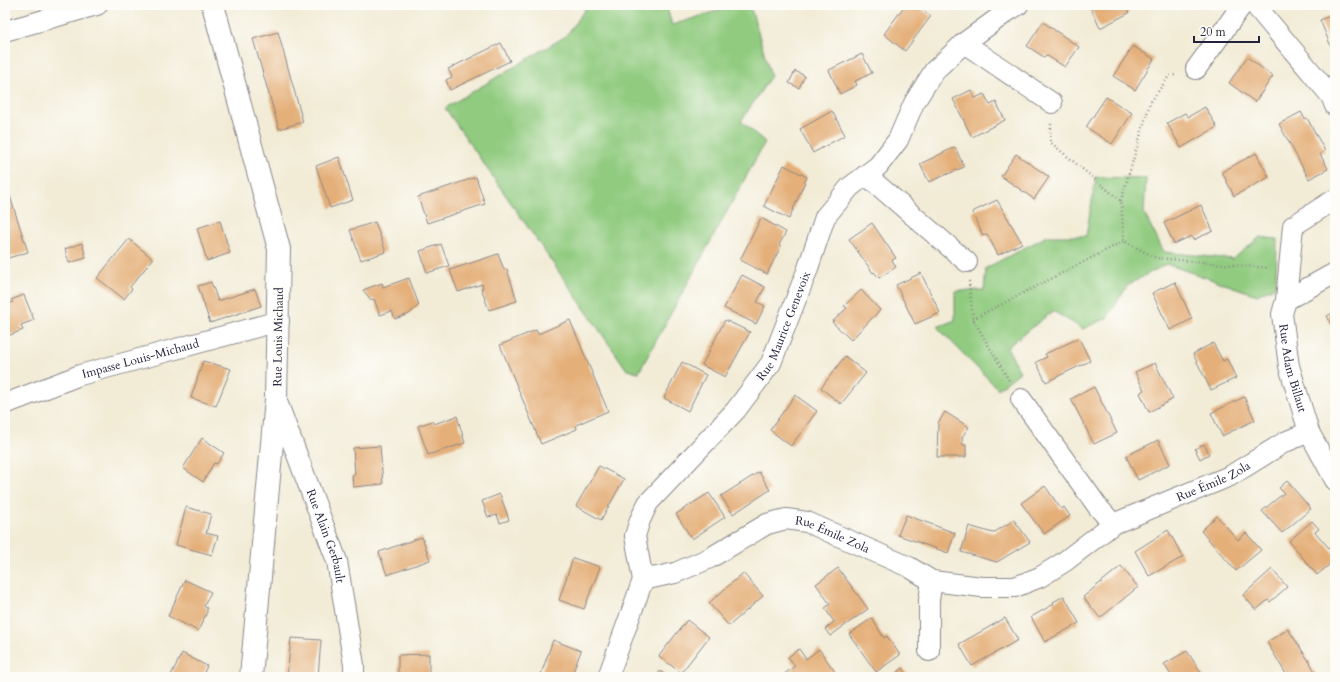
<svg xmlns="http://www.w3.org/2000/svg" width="1340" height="682" font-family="Cardo,serif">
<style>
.green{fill:#90cb7f;stroke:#59765d}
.building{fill:#e4af78}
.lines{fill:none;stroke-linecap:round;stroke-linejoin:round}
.minor-casing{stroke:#8a8789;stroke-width:22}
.tertiary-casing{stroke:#8a8789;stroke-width:24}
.path{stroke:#8a8789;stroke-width:2.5;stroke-dasharray:1 3;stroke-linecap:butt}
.minor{stroke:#fff;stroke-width:20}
.tertiary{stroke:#fff;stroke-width:22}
.labels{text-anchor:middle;stroke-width:3.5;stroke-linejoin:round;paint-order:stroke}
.street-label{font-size:12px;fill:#22223b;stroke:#fdfcf7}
</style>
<rect width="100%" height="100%" fill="#fdfcf7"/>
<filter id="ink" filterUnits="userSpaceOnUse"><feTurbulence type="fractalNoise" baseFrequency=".025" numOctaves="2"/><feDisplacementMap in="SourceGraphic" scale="8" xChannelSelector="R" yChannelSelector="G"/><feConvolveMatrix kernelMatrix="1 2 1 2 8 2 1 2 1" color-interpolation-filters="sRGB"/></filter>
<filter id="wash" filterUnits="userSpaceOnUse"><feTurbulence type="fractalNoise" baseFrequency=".012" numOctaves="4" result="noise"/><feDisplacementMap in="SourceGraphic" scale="16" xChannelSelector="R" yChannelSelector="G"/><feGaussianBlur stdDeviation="0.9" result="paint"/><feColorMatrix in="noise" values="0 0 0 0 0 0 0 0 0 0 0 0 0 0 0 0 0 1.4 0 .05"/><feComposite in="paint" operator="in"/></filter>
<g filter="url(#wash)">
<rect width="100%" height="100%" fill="#f2ecd7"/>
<path class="green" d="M 588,5 L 666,5 L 672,25 L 736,5 L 750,5 L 771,76 L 741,121 L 765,142 L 639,372 L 627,370 L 445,108 L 566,36 Z
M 1096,177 L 1146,178 L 1144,213 L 1164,252 L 1233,259 L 1260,237 L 1277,239 L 1276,286 L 1257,295 L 1166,264 L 1128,285 L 1107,318 L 1083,329 L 1053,311 L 1007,347 L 1020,372 L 998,389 L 937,327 L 955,320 L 955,291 L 984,290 L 986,268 L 1047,236 L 1086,236 Z"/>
<g id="blocks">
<path class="building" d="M 905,5 L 916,5 L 931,16 L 905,51 L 884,34 Z
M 1089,5 L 1125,5 L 1129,13 L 1100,28 Z
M 1335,14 L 1335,48 L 1332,49 L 1320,20 Z
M 1043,22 L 1079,47 L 1065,67 L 1046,55 L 1044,57 L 1027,46 Z
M 278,32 L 303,122 L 279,129 L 253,39 Z
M 501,43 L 510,61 L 450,90 L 446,80 L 452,77 L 448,69 Z
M 1133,46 L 1154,59 L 1135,90 L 1113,76 Z
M 862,54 L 872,73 L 855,81 L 857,85 L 840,94 L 829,70 Z
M 1247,57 L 1273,76 L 1255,102 L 1229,83 Z
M 795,71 L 805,76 L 799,88 L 789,83 Z
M 971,90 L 975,98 L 984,94 L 990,105 L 996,102 L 1005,120 L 972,137 L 953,99 Z
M 1106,97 L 1132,113 L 1112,144 L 1086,127 Z
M 1205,107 L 1217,127 L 1181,148 L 1167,123 L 1185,113 L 1188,117 Z
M 832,111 L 845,135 L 813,153 L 800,129 Z
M 1301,112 L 1305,119 L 1307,118 L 1325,151 L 1320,154 L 1328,169 L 1309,179 L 1279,124 Z
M 955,147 L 964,167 L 929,182 L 920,164 Z
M 1256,153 L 1269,177 L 1234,196 L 1222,172 Z
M 1016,154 L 1049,177 L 1034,199 L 1001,176 Z
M 339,157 L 353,200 L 330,208 L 316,166 Z
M 784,165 L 807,177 L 789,219 L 764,206 Z
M 476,177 L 485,204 L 427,223 L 418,197 Z
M 5,181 L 28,252 L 5,259 Z
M 997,200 L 1022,243 L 998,255 L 987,234 L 983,236 L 972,212 Z
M 1201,205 L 1213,231 L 1193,240 L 1191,236 L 1174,244 L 1164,223 Z
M 761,218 L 786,232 L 779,245 L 781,246 L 767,274 L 740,260 Z
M 220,221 L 230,253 L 207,261 L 197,228 Z
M 375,222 L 386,252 L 361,260 L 350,230 Z
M 872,223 L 896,258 L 892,260 L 896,267 L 879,278 L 874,272 L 873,273 L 849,239 Z
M 129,239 L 153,259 L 130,287 L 132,289 L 124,299 L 97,278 Z
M 82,243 L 86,258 L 69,263 L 65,249 Z
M 441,244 L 449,266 L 427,273 L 420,251 Z
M 498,254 L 504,270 L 507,269 L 517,301 L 489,310 L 481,288 L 483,288 L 482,284 L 458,292 L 450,270 Z
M 921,273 L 940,313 L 915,324 L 896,285 Z
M 742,275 L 765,287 L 757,302 L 765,306 L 756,324 L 724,308 Z
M 409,278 L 419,305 L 409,314 L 395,319 L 392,311 L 380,315 L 374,299 L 371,300 L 363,290 L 382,283 L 383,287 Z
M 211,282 L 218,301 L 255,289 L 261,306 L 210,323 L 198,286 Z
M 1175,282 L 1192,319 L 1170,330 L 1152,293 Z
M 861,290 L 880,310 L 851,340 L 832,322 L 847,308 L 844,306 Z
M 24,295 L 34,320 L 21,325 L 23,330 L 5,337 L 5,305 L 13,302 L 11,300 Z
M 1335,312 L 1335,333 L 1327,316 Z
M 570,320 L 608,411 L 576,425 L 577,429 L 541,444 L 500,345 L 536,330 L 538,334 Z
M 725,320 L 750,332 L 725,377 L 702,365 Z
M 1079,338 L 1090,361 L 1046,382 L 1036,362 L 1047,357 L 1045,354 Z
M 1213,343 L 1223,361 L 1227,359 L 1236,378 L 1211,390 L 1193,354 Z
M 845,356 L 866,373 L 841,404 L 821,388 Z
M 203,361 L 231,369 L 216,406 L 191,398 Z
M 682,362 L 706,375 L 688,411 L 664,398 Z
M 1155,363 L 1173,399 L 1149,412 L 1140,393 L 1144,390 L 1135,372 Z
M 1094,387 L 1117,433 L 1094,444 L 1071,399 Z
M 795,395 L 817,411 L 791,446 L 770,430 Z
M 1244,397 L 1255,420 L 1222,436 L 1211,413 Z
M 945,412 L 969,427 L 962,437 L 963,445 L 966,445 L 966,457 L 937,457 L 938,423 Z
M 457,416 L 465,443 L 428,455 L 418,426 L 432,421 L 434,424 Z
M 202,438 L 224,453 L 217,464 L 214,463 L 203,482 L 183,468 Z
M 1158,440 L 1170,464 L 1138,480 L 1126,456 Z
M 1204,444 L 1209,454 L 1200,459 L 1195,449 Z
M 380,446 L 383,484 L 353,487 L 352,475 L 355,474 L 353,448 Z
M 599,466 L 624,479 L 601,520 L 576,506 Z
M 759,472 L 770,490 L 733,514 L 721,496 Z
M 1287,481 L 1311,509 L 1282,533 L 1262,511 L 1284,493 L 1279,488 Z
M 1045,486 L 1061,509 L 1064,507 L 1070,516 L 1044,534 L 1021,503 Z
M 709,493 L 725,517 L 692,539 L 676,514 Z
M 500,494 L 509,520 L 500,523 L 497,515 L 488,517 L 482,501 Z
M 186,507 L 211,514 L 206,533 L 218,536 L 212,555 L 176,545 Z
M 906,515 L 955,533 L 948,553 L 898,535 Z
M 1217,516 L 1238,540 L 1246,533 L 1261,550 L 1236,571 L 1201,531 Z
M 1014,520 L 1030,542 L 997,562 L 961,552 L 969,526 L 993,533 Z
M 1312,521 L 1319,529 L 1315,532 L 1335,555 L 1335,560 L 1317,575 L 1289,541 Z
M 1168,530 L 1183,557 L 1149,576 L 1135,551 Z
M 422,537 L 430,560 L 387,575 L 379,552 Z
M 573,558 L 600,567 L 584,609 L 559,600 Z
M 1121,566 L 1138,587 L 1100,618 L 1083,597 Z
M 838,568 L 868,609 L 830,636 L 825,629 L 834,622 L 825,608 L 830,604 L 816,584 Z
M 1272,569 L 1287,587 L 1270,602 L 1268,600 L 1256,610 L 1243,595 Z
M 743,573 L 763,596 L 729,626 L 709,603 Z
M 185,580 L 211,592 L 204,606 L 207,608 L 207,612 L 198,631 L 168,616 Z
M 1064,596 L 1079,623 L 1045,642 L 1031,617 L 1054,604 L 1053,602 Z
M 872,618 L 884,638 L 887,636 L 900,655 L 876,672 L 849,634 Z
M 1005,618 L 1018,640 L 972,666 L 959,644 Z
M 687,620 L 709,637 L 681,673 L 659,656 Z
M 1288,629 L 1309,661 L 1318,677 L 1284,677 L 1283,676 L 1286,674 L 1267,642 Z
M 291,638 L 321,640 L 318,677 L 287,677 Z
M 553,640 L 581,651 L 571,677 L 540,677 Z
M 799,649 L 806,659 L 819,649 L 835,672 L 828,677 L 784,677 L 783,675 L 795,666 L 788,657 Z
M 1187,651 L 1204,677 L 1172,677 L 1164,664 Z
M 182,653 L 207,666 L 202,677 L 170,677 Z
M 429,654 L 429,677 L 398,677 L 398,655 Z
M 903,668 L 909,677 L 890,677 Z
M 660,671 L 668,677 L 656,677 Z"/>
</g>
</g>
<g filter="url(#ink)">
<use href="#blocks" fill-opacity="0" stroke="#8a8789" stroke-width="1"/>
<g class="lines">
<g class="minor-casing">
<g id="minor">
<path d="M 1255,5 L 1331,96 L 1335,106"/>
<path d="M 5,31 L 97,5"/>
<path d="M 964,43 L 1052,103"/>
<path d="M 1196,69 L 1242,5"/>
<path d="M 866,175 L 967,262"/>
<path id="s1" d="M 1335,199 L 1293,226 L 1286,300 L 1282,314 L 1289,366 L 1309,432 L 1335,480"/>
<path d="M 1286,300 L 1335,273"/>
<path id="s2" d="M 276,399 L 337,561 L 354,665 L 354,677"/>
<path id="s3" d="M 5,404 L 80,375 L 279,321"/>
<path id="s4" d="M 1113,524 L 1230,476 L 1285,442 L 1309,432"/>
<path id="s5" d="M 643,580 L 675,573 L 710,558 L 767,524 L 786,519 L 807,522 L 909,567 L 932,581 L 982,587 L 1015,587 L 1040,577 L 1064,562 L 1113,524 L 1098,507 L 1021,399"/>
<path d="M 929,651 L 929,600 L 932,581"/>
<path id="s6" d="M 608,677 L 643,580 L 635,536 L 640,520 L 648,503 L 736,410 L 771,363 L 807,271 L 825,217 L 850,187 L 878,166 L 898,140 L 914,103 L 934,71 L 964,43 L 1008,11 L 1018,5"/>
</g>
</g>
<g class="tertiary-casing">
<path id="tertiary" d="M 213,5 L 279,249 L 276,399 L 251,677"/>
</g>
<path class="path" d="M 1051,124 L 1050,142 L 1121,201 L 1124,241
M 1121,201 L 1150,103 L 1169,76 L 1175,75
M 969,281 L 973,319 L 1010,382
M 973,319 L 1124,241 L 1156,258 L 1269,268"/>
<use href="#minor" class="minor"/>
<use href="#tertiary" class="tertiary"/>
</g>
</g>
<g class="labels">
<g class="street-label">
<text dy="4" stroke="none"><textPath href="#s6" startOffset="409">Rue Maurice Genevoix</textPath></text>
<text transform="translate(278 337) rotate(-89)" y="4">Rue Louis Michaud</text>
<text dy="4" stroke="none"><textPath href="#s3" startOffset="143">Impasse Louis-Michaud</textPath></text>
<text dy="4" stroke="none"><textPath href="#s1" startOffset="194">Rue Adam Billaut</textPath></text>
<text dy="4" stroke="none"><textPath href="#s4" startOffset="109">Rue Émile Zola</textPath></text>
<text dy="4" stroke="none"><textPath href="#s2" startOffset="146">Rue Alain Gerbault</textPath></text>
<text dy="4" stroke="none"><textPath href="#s5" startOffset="206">Rue Émile Zola</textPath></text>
</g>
</g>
<rect width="1340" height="682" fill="none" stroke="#fdfcf7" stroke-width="20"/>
<path d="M1194 36v6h65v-6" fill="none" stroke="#22223b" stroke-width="2"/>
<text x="1200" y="36" font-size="12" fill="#22223b" stroke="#fdfcf7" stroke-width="3" paint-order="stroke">20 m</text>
</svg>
